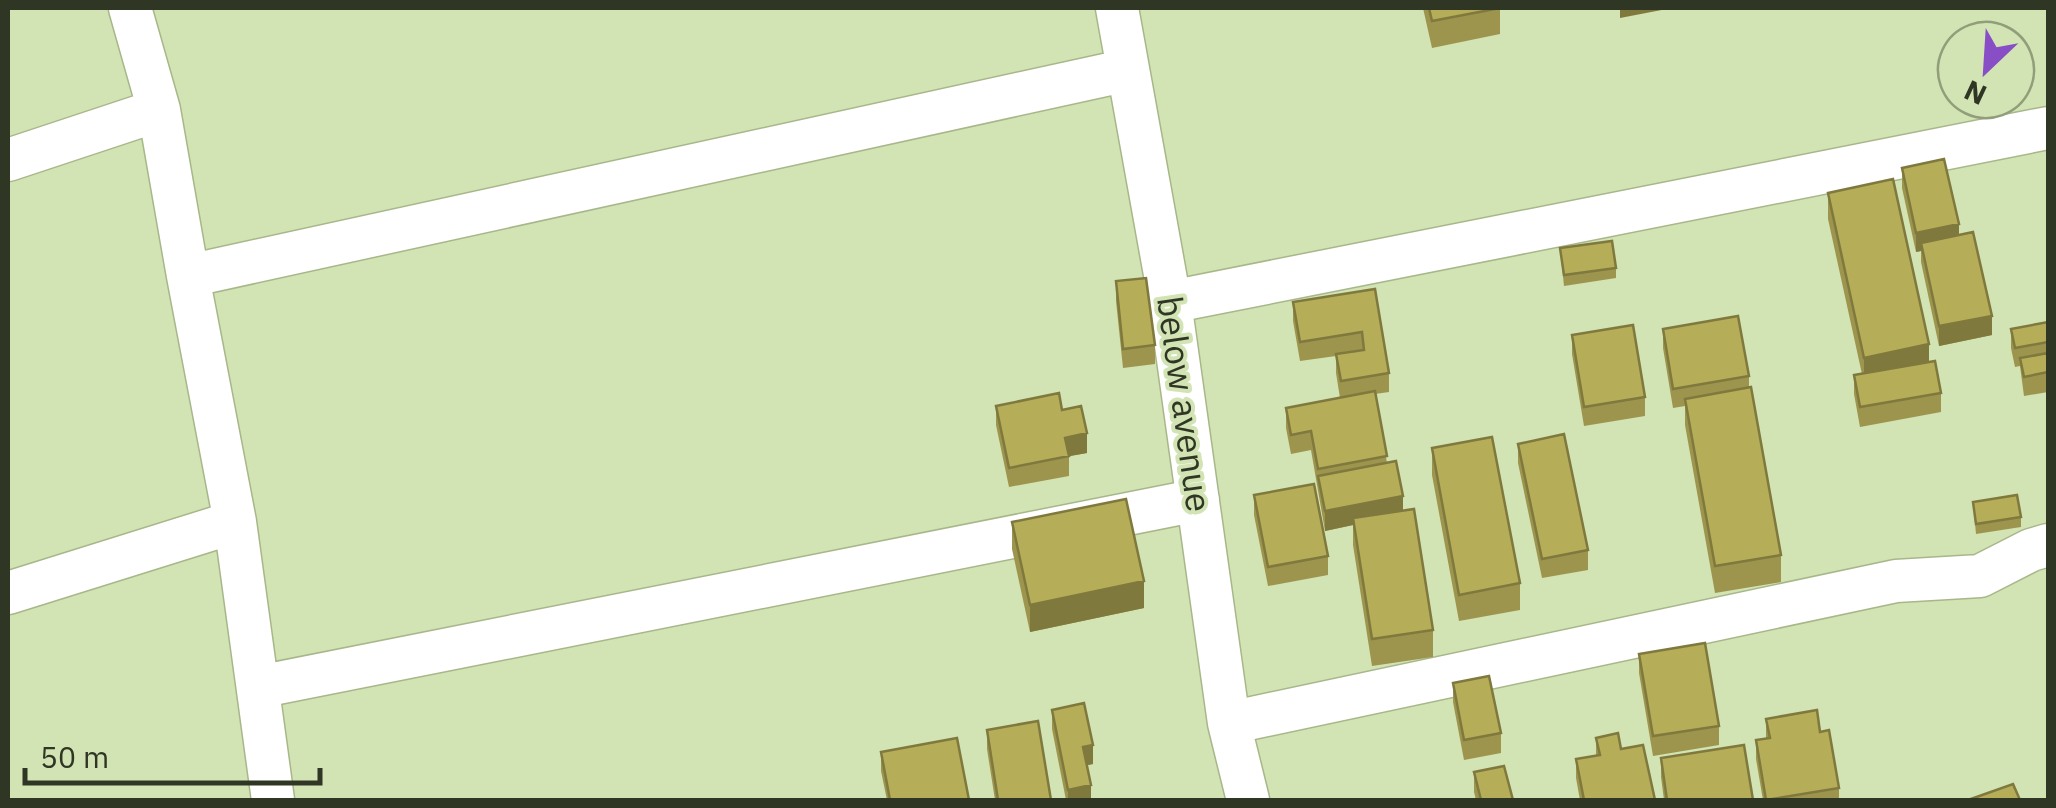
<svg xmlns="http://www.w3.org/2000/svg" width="2056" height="808" font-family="'IBM Plex Sans',sans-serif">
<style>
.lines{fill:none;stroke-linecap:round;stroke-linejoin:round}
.minor-casing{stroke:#a8b78a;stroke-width:45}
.minor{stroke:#fff;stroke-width:42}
.wall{fill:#9d954d}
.shaded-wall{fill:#7f793e}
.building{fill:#b6ad59;stroke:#7f793e;stroke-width:2.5}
.labels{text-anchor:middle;stroke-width:8;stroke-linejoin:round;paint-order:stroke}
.street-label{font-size:35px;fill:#303624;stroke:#d2e3b4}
</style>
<rect width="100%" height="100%" fill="#d2e3b4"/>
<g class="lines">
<g class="minor-casing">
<path id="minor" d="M 130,8 L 159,110 L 188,276 L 235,522 L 273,800
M 1117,8 L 1170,302 L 1229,723 L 1248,800
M 8,160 L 159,110
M 188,276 L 1128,70
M 1170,302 L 2048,128
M 8,593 L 235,522
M 258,687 L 1198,500
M 1229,723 L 1896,581 L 1980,576 L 2031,550 L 2048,545"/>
</g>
<use href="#minor" class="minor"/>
</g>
<path class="wall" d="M 1423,8 L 1500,8 L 1500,34 L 1432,48 Z
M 1902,168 L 1959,235 L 1992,335 L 1939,346 L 1921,262 L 1921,251 L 1916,252 L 1902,188 Z
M 1828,193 L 1929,362 L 1941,393 L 1941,412 L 1860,427 L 1854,394 L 1854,375 L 1862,374 L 1828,219 Z
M 1560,248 L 1616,268 L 1616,278 L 1564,286 Z
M 1116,281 L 1155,345 L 1155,364 L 1123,368 L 1116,301 Z
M 1375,289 L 1389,373 L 1389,392 L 1375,394 L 1387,463 L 1403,511 L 1433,630 L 1433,657 L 1372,666 L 1353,545 L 1353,525 L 1325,531 L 1311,450 L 1291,454 L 1286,428 L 1286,408 L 1340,398 L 1336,373 L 1336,356 L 1300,361 L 1293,321 L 1293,302 Z
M 2048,322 L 2048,392 L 2024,396 L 2020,366 L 2015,367 L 2011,348 L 2011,329 Z
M 1663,329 L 1749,376 L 1749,388 L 1781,555 L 1781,582 L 1715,593 L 1685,425 L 1685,406 L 1673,408 L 1663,348 Z
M 1572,335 L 1645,397 L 1645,416 L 1584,426 L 1572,354 Z
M 996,406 L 1062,410 L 1087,453 L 1069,456 L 1069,476 L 1009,487 L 996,425 Z
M 1518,444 L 1588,550 L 1588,570 L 1542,578 L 1518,463 Z
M 1432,448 L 1520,583 L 1520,610 L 1459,621 L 1432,475 Z
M 1254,495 L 1328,556 L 1328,575 L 1268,586 L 1254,515 Z
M 1973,502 L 2021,517 L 2021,527 L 1976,534 Z
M 1012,522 L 1144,608 L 1030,632 L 1012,549 Z
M 1639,654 L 1719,726 L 1719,745 L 1653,756 L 1639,673 Z
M 1453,683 L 1501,733 L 1501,753 L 1464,760 L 1453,702 Z
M 1052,710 L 1093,764 L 1087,765 L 1091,800 L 1066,800 L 1052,729 Z
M 1766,719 L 1820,732 L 1839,788 L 1839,800 L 1763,800 L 1756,759 L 1756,740 L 1766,738 Z
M 987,730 L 1051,800 L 995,800 L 987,749 Z
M 1596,738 L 1621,749 L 1655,800 L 1580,800 L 1576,778 L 1576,759 L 1596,756 Z
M 881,752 L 969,800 L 887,800 L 881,771 Z
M 1661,758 L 1753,800 L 1664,800 L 1661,777 Z
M 1474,772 L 1513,800 L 1476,800 L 1474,792 Z"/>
<path class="shaded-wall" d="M 1620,8 L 1672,8 L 1620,18 Z
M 1959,224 L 1959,243 L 1921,243 L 1921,251 L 1916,252 L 1916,233 Z
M 1992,316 L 1992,335 L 1939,346 L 1939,326 Z
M 1929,344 L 1929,371 L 1864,384 L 1864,358 Z
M 1087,433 L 1087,453 L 1065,457 L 1065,438 Z
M 1403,496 L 1403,515 L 1353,518 L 1353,525 L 1325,531 L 1325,511 Z
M 1144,581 L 1144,608 L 1030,632 L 1030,605 Z
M 1093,745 L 1093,764 L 1083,766 L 1083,747 Z
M 1091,785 L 1091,800 L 1068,800 L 1068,790 Z"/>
<path class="building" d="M 1429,8 L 1500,8 L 1432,21 Z
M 1944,159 L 1959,224 L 1916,233 L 1902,168 Z
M 1893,179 L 1929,344 L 1864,358 L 1828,193 Z
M 1973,232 L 1992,316 L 1939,326 L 1921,243 Z
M 1612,241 L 1616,268 L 1564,275 L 1560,248 Z
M 1146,278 L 1155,345 L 1123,349 L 1116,281 Z
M 1375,289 L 1389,373 L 1341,381 L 1336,354 L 1364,350 L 1362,332 L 1300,342 L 1293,302 Z
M 1738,316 L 1749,376 L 1673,389 L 1663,329 Z
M 2048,322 L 2048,342 L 2015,348 L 2011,329 Z
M 1633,325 L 1645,397 L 1584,407 L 1572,335 Z
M 2048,353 L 2048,372 L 2024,377 L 2020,358 Z
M 1935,361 L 1941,393 L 1860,407 L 1854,375 Z
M 1751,387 L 1781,555 L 1715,566 L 1685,399 Z
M 1375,391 L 1387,456 L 1318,469 L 1311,431 L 1291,435 L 1286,408 Z
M 1059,393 L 1062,410 L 1081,406 L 1087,433 L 1065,438 L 1069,456 L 1009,468 L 996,406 Z
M 1564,434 L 1588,550 L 1542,559 L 1518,444 Z
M 1492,437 L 1520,583 L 1459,595 L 1432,448 Z
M 1396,461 L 1403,496 L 1325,511 L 1318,476 Z
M 1314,484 L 1328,556 L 1268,567 L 1254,495 Z
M 2017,495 L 2021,517 L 1976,524 L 1973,502 Z
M 1126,499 L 1144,581 L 1030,605 L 1012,522 Z
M 1414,509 L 1433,630 L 1372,639 L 1353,518 Z
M 1705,643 L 1719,726 L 1653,736 L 1639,654 Z
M 1489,676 L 1501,733 L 1464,740 L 1453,683 Z
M 1084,703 L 1093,745 L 1083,747 L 1091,785 L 1068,790 L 1052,710 Z
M 1817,710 L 1820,732 L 1829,730 L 1839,788 L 1766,800 L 1756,740 L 1770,738 L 1766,719 Z
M 1038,721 L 1051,800 L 998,800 L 987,730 Z
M 1618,733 L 1621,749 L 1643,745 L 1655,800 L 1584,800 L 1576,759 L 1600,755 L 1596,738 Z
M 957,738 L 969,800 L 890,800 L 881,752 Z
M 1744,745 L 1753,800 L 1667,800 L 1661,758 Z
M 1504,766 L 1513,800 L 1481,800 L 1474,772 Z
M 2013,784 L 2020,800 L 1968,800 Z"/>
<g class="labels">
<g class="street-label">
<text transform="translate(1184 404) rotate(82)" y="12">below avenue</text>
</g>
</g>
<rect width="2056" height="808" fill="none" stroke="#303624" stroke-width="20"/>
<g transform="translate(1986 70) rotate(205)"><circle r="48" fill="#d2e3b4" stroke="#919e7a" stroke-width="2.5"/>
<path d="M0-8L18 38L0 25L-18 38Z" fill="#884ec5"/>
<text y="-15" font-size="28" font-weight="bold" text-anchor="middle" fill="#303624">N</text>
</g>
<path d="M25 768v15h295v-15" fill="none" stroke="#303624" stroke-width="5"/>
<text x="40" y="768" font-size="30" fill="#303624" stroke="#d2e3b4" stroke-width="8" paint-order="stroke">50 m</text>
</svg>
